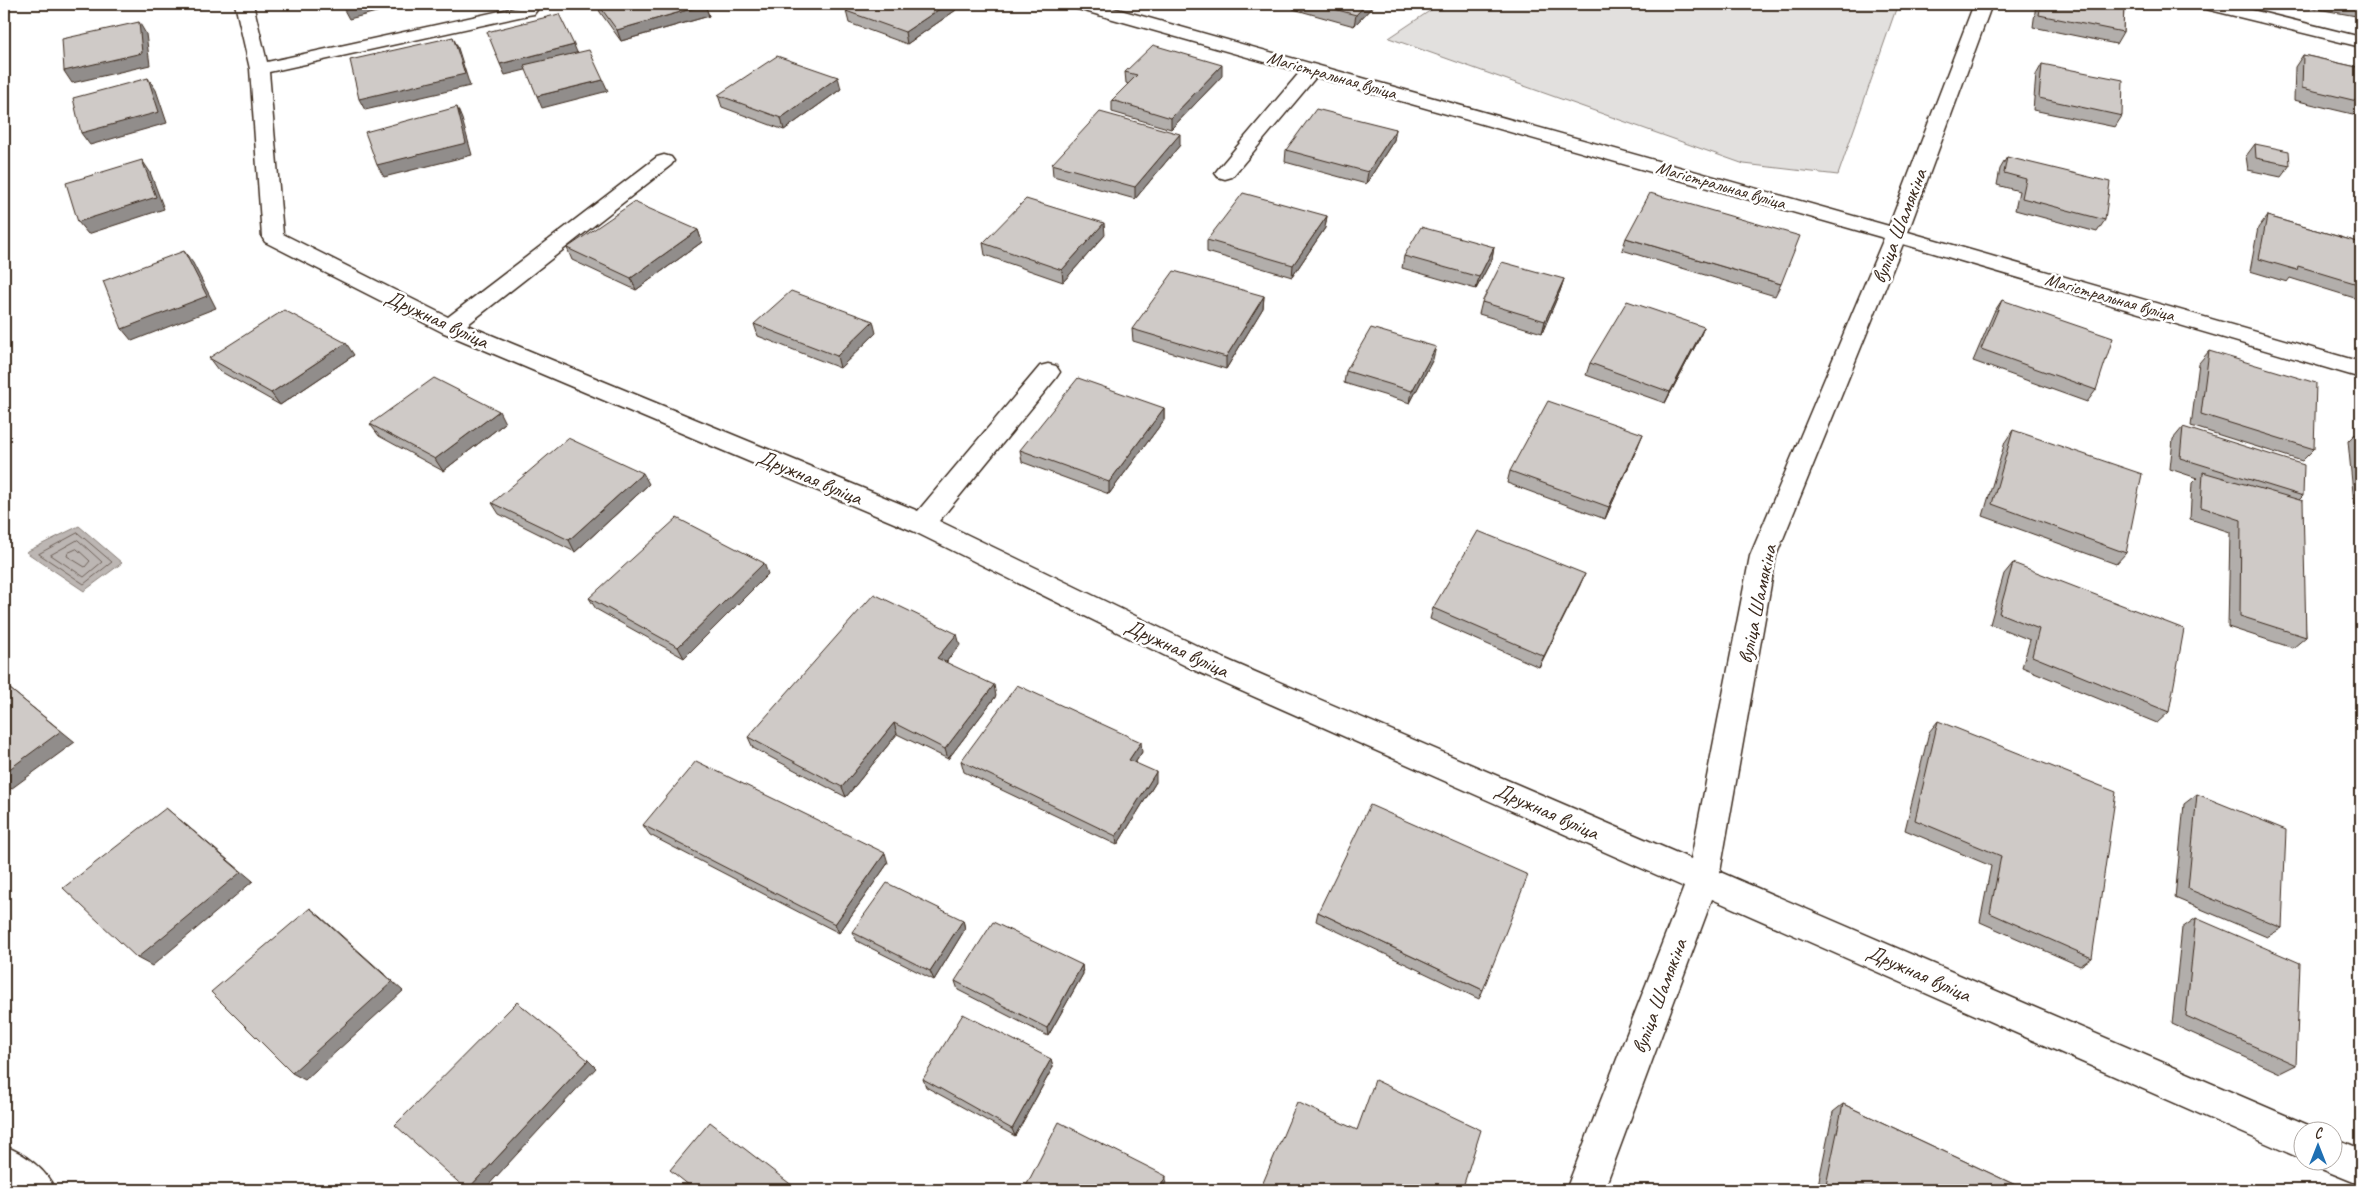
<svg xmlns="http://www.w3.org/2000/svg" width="2365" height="1194" font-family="Caveat,sans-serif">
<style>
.green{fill:#e2e0de;stroke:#8e857e}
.water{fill:#bcb6b3;stroke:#887e77}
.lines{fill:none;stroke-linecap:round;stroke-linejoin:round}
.shore{stroke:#6f625a;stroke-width:1}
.minor-casing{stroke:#3b2a1e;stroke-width:3}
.minor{fill:#fff;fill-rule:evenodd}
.wall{fill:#b2aeab;stroke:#3b2a1e}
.shaded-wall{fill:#918d8b;stroke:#3b2a1e}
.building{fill:#cfcac7;stroke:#3b2a1e}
.labels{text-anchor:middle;stroke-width:5;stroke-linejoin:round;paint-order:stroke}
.far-street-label{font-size:18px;fill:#3b2a1e;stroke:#fff}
.street-label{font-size:21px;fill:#3b2a1e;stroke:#fff}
</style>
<rect width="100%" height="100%" fill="#fff"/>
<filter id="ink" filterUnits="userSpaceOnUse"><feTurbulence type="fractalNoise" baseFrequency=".02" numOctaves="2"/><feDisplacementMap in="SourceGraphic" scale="10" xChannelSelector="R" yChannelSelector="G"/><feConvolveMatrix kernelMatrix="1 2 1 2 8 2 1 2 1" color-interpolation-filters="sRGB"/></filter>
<g filter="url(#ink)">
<path class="green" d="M 1440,4 L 1889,4 L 1896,9 L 1838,175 L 1744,164 L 1389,38 Z"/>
<path class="water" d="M 79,526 L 122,563 L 84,591 L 26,552 Z"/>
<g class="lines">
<path class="shore" d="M 78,533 L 112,562 L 84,584 L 39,554 Z
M 78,540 L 102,562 L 84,577 L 51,555 Z
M 77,549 L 90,561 L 85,567 L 67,556 L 68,553 Z"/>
<g class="minor-casing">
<path id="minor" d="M 235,4 L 253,4 L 267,62 L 528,5 L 534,6 L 537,10 L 534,14 L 528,15 L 269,72 L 283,234 L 448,317 L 657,157 L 664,155 L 671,157 L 674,161 L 671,165 L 467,325 L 918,511 L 1040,366 L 1048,364 L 1056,366 L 1060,372 L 1056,378 L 939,521 L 1216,655 L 1691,859 L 1750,556 L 1884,238 L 1316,77 L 1232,177 L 1225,179 L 1218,177 L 1215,173 L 1218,169 L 1300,72 L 1074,8 L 1071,4 L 1099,4 L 1889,226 L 1974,4 L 1992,4 L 1908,232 L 2361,362 L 2361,378 L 1903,244 L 1776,556 L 1720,872 L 2315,1128 L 2316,1132 L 2302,1132 L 2302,1159 L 1712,899 L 1604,1190 L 1566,1190 L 1684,887 L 1196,671 L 913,531 L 442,332 L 265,242 L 262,237 L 250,69 Z
M 2199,4 L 2228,4 L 2361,37 L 2361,47 L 2202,8 Z
M 2332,1137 L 2361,1149 L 2361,1185 L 2319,1168 L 2316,1162 L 2332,1162 Z
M 4,1146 C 24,1153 47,1170 55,1190 L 7,1190 L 4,1188 Z"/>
</g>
<use href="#minor" class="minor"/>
</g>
<path class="wall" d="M 597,4 L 705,4 L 709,16 L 621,41 L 600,12 Z
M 1293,4 L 1375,4 L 1354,26 L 1293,9 Z
M 2036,4 L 2124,4 L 2123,32 L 2116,44 L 2033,27 Z
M 2291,4 L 2361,4 L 2361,12 L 2359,12 L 2356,16 Z
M 956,10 L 907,44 L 849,23 L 846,11 Z
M 2303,55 L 2361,68 L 2361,116 L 2294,100 L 2295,67 Z
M 2042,64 L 2122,116 L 2115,127 L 2033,110 L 2036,75 Z
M 1125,72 L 1222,76 L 1171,129 L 1112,112 L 1112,100 L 1128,84 L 1126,83 Z
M 841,89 L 784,130 L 722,107 L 718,95 Z
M 1396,129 L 1394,140 L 1366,184 L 1285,162 L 1286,150 Z
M 2255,144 L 2290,165 L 2281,177 L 2248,170 L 2246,156 Z
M 1180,145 L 1135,199 L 1053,176 L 1052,164 Z
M 2007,157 L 2105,220 L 2097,232 L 2015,210 L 2019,191 L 1997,185 L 2000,169 Z
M 1327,216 L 1325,228 L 1292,277 L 1207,252 L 1207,240 Z
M 2267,216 L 2361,243 L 2361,300 L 2290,278 L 2287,282 L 2250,271 L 2258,228 Z
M 698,230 L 702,242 L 636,290 L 572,260 L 567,248 Z
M 1105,235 L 1063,282 L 985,255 L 983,243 Z
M 1626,238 L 1781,284 L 1775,296 L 1622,250 Z
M 1494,247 L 1492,259 L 1476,289 L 1402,268 L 1404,256 Z
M 1564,279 L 1560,291 L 1542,333 L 1479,314 L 1482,302 Z
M 1264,296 L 1263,308 L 1226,369 L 1133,341 L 1132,329 Z
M 2002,300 L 2096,390 L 2087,402 L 1973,361 L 1994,312 Z
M 754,324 L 876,333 L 840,368 L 758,336 Z
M 1704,327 L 1699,339 L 1665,403 L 1586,375 L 1590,363 Z
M 2209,351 L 2314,449 L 2302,461 L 2191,426 L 2199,363 Z
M 354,355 L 280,405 L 218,370 L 209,358 Z
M 1433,359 L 1410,403 L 1344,383 L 1346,371 Z
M 1164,408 L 1164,420 L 1109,494 L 1022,462 L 1020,450 Z
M 505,423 L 443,471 L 379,436 L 370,424 Z
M 2183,427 L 2303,496 L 2299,500 L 2306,637 L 2293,648 L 2228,627 L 2230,532 L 2190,519 L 2192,483 L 2197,478 L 2170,469 L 2173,439 Z
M 2360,429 L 2361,430 L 2361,505 L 2354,503 L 2348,441 Z
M 2013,430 L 2126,553 L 2116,564 L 1983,516 L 2005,442 Z
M 1638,446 L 1605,519 L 1507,483 L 1510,471 Z
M 649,484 L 575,552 L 499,514 L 492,503 Z
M 2013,563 L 2169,712 L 2157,723 L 2022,667 L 2030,640 L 1990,624 L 2004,574 Z
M 768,574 L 684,658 L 596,609 L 589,598 Z
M 1580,585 L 1539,667 L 1430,619 L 1433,608 Z
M 960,645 L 946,662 L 996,696 L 948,759 L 897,734 L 846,797 L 753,748 L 748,737 Z
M 1938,721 L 2092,958 L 2080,966 L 1980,922 L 1991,866 L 1905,830 L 1929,732 Z
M 1142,752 L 1135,763 L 1156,782 L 1117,845 L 964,772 L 961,761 Z
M 2197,794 L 2282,928 L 2267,937 L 2175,898 L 2184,804 Z
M 643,825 L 888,863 L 839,933 L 650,835 Z
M 1318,912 L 1483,990 L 1479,999 L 1316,921 Z
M 2196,918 L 2296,1065 L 2280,1073 L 2172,1024 L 2182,928 Z
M 963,920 L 965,929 L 934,980 L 857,941 L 852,932 Z
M 1082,965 L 1083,974 L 1048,1036 L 958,990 L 955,981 Z
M 1051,1059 L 1053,1067 L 1015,1136 L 926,1087 L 923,1079 Z
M 1843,1104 L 2026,1190 L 1817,1190 L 1833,1112 Z"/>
<path class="shaded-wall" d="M 359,4 L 408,4 L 349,19 L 343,8 Z
M 947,4 L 955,4 L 956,10 L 907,44 L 905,32 Z
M 1366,4 L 1375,4 L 1354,26 L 1356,15 Z
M 705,5 L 709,16 L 621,41 L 617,30 Z
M 139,22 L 146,34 L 150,65 L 72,83 L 64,71 Z
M 453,37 L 458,48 L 470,86 L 365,110 L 359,99 Z
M 574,45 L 579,57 L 505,75 L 500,64 Z
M 1222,65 L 1222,76 L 1171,129 L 1171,118 Z
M 838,77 L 841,89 L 784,130 L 781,118 Z
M 148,78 L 156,90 L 167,123 L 90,145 L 81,133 Z
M 603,80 L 608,91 L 542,108 L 537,96 Z
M 457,107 L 462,119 L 472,155 L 384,177 L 377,165 Z
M 1396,129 L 1394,140 L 1366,184 L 1368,172 Z
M 1180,134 L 1180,145 L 1135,199 L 1135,187 Z
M 142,160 L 150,172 L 164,209 L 88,234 L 78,222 Z
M 1327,216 L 1325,228 L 1292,277 L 1293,265 Z
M 1104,223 L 1105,235 L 1063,282 L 1062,270 Z
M 698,230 L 702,242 L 636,290 L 631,278 Z
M 1494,247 L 1492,259 L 1476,289 L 1479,277 Z
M 184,251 L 193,263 L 216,308 L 132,341 L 122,329 Z
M 1564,279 L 1560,291 L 1542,333 L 1545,321 Z
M 1264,296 L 1263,308 L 1226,369 L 1226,357 Z
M 873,321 L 876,333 L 840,368 L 837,356 Z
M 1704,327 L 1699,339 L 1665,403 L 1670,392 Z
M 346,343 L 354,355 L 280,405 L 271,393 Z
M 1436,347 L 1433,359 L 1410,403 L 1412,391 Z
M 1164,408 L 1164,420 L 1109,494 L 1109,482 Z
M 499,411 L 505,423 L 443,471 L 435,459 Z
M 1643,434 L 1638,446 L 1605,519 L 1609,507 Z
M 643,473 L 649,484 L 575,552 L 569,540 Z
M 764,563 L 768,574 L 684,658 L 678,647 Z
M 1585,574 L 1580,585 L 1539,667 L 1544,656 Z
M 957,634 L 960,645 L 940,669 L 937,658 Z
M 4,684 L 75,742 L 4,794 Z
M 994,685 L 996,696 L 948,759 L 945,749 Z
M 894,723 L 897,734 L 846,797 L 842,787 Z
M 1141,742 L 1142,752 L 1130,771 L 1129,760 Z
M 1156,772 L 1156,782 L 1117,845 L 1116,836 Z
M 166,808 L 253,881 L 152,966 L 137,958 Z
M 885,853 L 888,863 L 839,933 L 835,924 Z
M 310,908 L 321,917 L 403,991 L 305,1080 L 292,1073 Z
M 963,920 L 965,929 L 934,980 L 930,971 Z
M 1082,965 L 1083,974 L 1048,1036 L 1047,1028 Z
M 1051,1059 L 1053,1067 L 1015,1136 L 1012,1129 Z
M 588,1060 L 596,1068 L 484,1190 L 467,1190 Z
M 1166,1176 L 1166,1182 L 1162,1190 L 1159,1190 Z"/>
<path class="building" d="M 341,4 L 359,4 L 343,8 Z
M 598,4 L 705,4 L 705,5 L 617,30 Z
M 858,4 L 947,4 L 905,32 L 846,11 Z
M 1316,4 L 1366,4 L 1356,15 Z
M 2041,4 L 2124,4 L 2123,32 L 2039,15 Z
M 559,14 L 574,45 L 500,64 L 487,32 Z
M 139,22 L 142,53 L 64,71 L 62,39 Z
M 453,37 L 465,74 L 359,99 L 350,60 Z
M 1153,45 L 1222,65 L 1171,118 L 1112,100 L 1137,75 L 1125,72 Z
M 589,50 L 603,80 L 537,96 L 524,65 Z
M 2303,55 L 2361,68 L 2361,102 L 2302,88 Z
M 777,56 L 838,77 L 781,118 L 718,95 Z
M 2042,64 L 2123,80 L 2122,116 L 2039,98 Z
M 148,78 L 159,112 L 81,133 L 73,98 Z
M 457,107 L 466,143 L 377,165 L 365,132 Z
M 1316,109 L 1396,129 L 1368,172 L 1286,150 Z
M 1100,112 L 1180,134 L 1135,187 L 1052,164 Z
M 2255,144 L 2289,151 L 2290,165 L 2256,158 Z
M 2007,157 L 2110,182 L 2105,220 L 2022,198 L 2026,179 L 2004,173 Z
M 142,160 L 156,197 L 78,222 L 66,183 Z
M 1243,193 L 1327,216 L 1293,265 L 1207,240 Z
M 1650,193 L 1800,236 L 1781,284 L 1626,238 Z
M 1026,199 L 1104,223 L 1062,270 L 983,243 Z
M 634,202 L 698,230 L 631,278 L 567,248 Z
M 2267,216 L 2361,243 L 2361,285 L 2298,266 L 2297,270 L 2259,259 Z
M 1421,227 L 1494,247 L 1479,277 L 1404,256 Z
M 184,251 L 207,296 L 122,329 L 103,281 Z
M 1502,262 L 1564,279 L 1545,321 L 1482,302 Z
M 1174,271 L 1264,296 L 1226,357 L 1132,329 Z
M 791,291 L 873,321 L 837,356 L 754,324 Z
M 2002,300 L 2113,338 L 2096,390 L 1981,349 Z
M 1627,301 L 1704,327 L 1670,392 L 1590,363 Z
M 284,310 L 346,343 L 271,393 L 209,358 Z
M 1371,328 L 1436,347 L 1412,391 L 1346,371 Z
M 2209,351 L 2316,383 L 2314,449 L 2201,414 Z
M 434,378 L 499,411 L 435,459 L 370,424 Z
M 1078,378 L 1164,408 L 1109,482 L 1020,450 Z
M 1548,401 L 1643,434 L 1609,507 L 1510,471 Z
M 2183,427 L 2304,465 L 2303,496 L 2180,458 Z
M 2360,429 L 2361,430 L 2361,443 Z
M 2013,430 L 2142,474 L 2126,553 L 1992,504 Z
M 568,438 L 643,473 L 569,540 L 492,503 Z
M 2203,472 L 2303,501 L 2306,637 L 2240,616 L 2241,520 L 2201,507 Z
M 677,518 L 764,563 L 678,647 L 589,598 Z
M 1478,531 L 1585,574 L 1544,656 L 1433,608 Z
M 2013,563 L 2184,629 L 2169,712 L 2032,656 L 2039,629 L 1999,613 Z
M 874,594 L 957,634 L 937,658 L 994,685 L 945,749 L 894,723 L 842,787 L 748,737 Z
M 4,684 L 61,731 L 4,773 Z
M 1017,685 L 1141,742 L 1129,760 L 1156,772 L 1116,836 L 961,761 Z
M 1938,721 L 2116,792 L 2092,958 L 1990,913 L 2001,856 L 1915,820 Z
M 696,761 L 885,853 L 835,924 L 643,825 Z
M 2197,794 L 2286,830 L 2282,928 L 2188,889 Z
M 1370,805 L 1528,875 L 1483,990 L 1318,912 Z
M 166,808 L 241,872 L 137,958 L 63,888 Z
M 887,883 L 963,920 L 930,971 L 852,932 Z
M 310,908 L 392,982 L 292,1073 L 211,992 Z
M 2196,918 L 2300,963 L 2296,1065 L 2186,1016 Z
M 993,922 L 1082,965 L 1047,1028 L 955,981 Z
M 517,1002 L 588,1060 L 467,1190 L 395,1125 Z
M 963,1014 L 1051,1059 L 1012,1129 L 923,1079 Z
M 1375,1080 L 1481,1130 L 1462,1190 L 1260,1190 L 1297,1102 L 1357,1130 Z
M 1843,1104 L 2026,1190 L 1825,1190 Z
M 710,1122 L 798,1190 L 695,1190 L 670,1170 Z
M 1059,1122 L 1166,1176 L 1159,1190 L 1024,1190 Z"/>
</g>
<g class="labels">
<g class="far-street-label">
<text transform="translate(1332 75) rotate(16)" y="6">Магістральная вуліца</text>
<text transform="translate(1721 185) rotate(16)" y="6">Магістральная вуліца</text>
<text transform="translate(2110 297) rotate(16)" y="6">Магістральная вуліца</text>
</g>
<g class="street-label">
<text transform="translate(1899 226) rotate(-69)" y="7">вуліца Шамякіна</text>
<text transform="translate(437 319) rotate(25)" y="7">Дружная вуліца</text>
<text transform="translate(810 477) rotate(23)" y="7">Дружная вуліца</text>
<text transform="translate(1757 604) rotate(-78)" y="7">вуліца Шамякіна</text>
<text transform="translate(1177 648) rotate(25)" y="7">Дружная вуліца</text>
<text transform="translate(1547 811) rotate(24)" y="7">Дружная вуліца</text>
<text transform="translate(1919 973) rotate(24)" y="7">Дружная вуліца</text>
<text transform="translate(1659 996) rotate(-69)" y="7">вуліца Шамякіна</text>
</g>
</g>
<rect width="2365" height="1194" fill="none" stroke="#fff" stroke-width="20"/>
<rect x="10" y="10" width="2345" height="1174" fill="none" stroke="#3b2a1e" stroke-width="2" filter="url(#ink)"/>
<g transform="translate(2318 1146)"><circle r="24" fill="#ffffff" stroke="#b1aaa5"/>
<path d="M0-4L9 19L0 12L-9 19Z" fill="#1f6fb2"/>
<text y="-8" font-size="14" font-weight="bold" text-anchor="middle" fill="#3b2a1e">С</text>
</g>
</svg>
